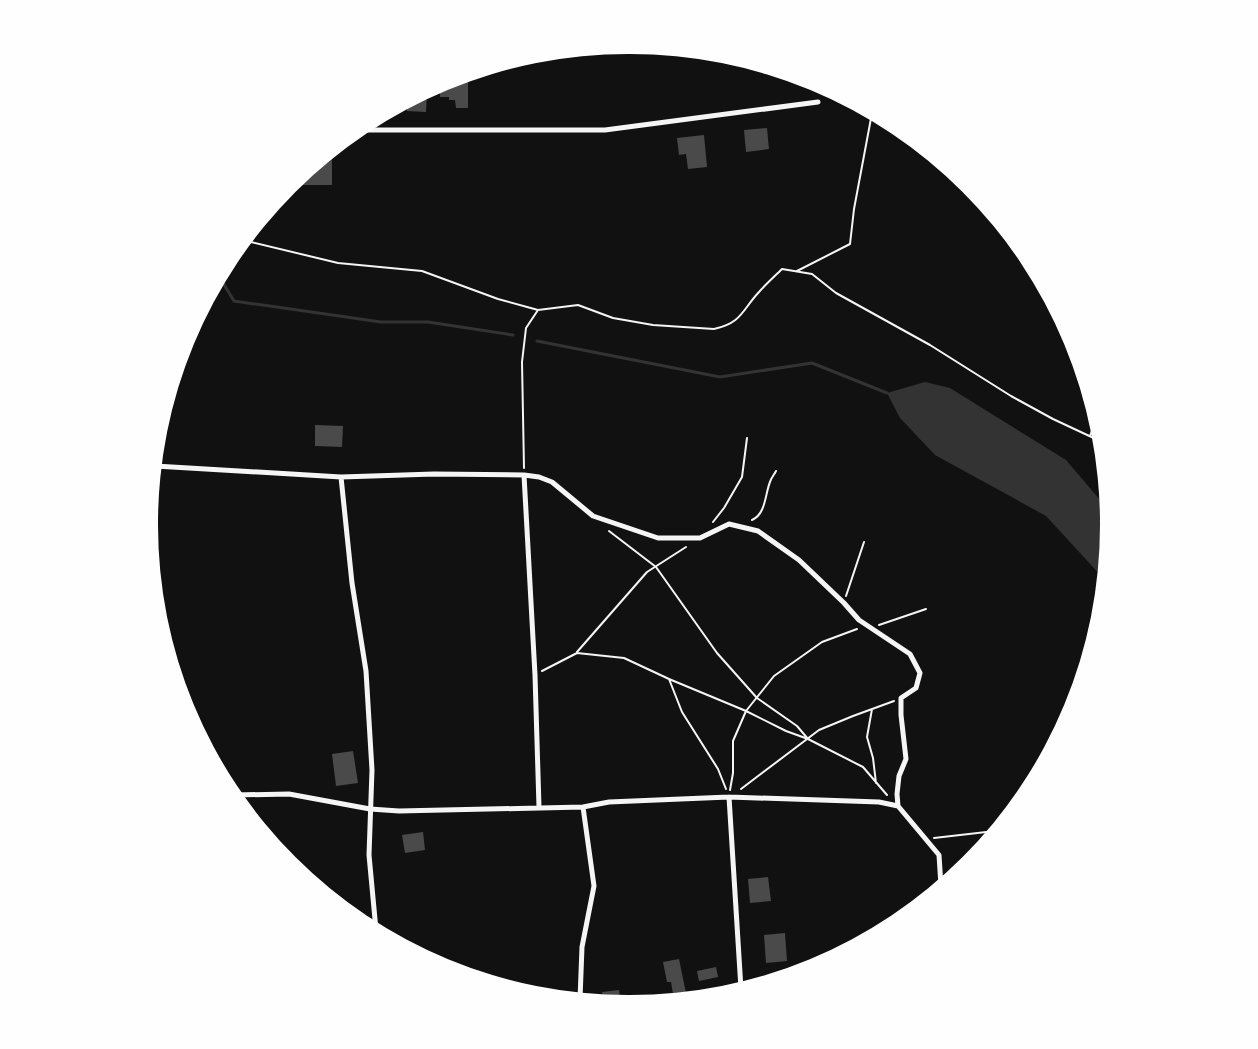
<svg xmlns="http://www.w3.org/2000/svg" width="1258" height="1049" font-family="'Fira Sans',sans-serif">
<style>
.water{fill:#333}
.lines{fill:none;stroke-linecap:round;stroke-linejoin:round}
.stream{stroke:#333;stroke-width:3}
.building{fill:#4a4a4a}
.path{stroke:#f5f5f5;stroke-width:2}
.minor{stroke:#f5f5f5;stroke-width:5}
</style>
<rect width="100%" height="100%" fill="#111"/>
<path class="water" d="M 925,382 L 950,388 L 1066,460 L 1107,508 L 1108,525 L 1103,578 L 1046,516 L 935,455 L 900,418 L 887,393 Z"/>
<g class="lines">
<path class="stream" d="M 220,278 L 234,301 L 381,322 L 428,322 L 513,335
M 537,341 L 720,377 L 812,363 L 887,393"/>
</g>
<path class="building" d="M 468,75 L 468,108 L 456,108 L 455,100 L 449,100 L 449,97 L 440,97 L 440,85 Z
M 427,91 L 426,112 L 407,111 L 407,102 Z
M 767,128 L 769,149 L 746,152 L 744,130 Z
M 704,135 L 707,167 L 688,169 L 686,154 L 679,155 L 677,138 Z
M 324,157 L 332,157 L 332,185 L 302,185 L 302,175 L 314,166 L 319,166 L 320,171 L 320,161 Z
M 315,425 L 343,426 L 342,447 L 315,446 Z
M 353,751 L 358,783 L 336,786 L 332,754 Z
M 423,832 L 425,850 L 405,853 L 402,835 Z
M 768,877 L 771,901 L 750,903 L 748,879 Z
M 785,933 L 787,961 L 766,963 L 764,935 Z
M 679,959 L 687,998 L 674,1000 L 671,982 L 667,982 L 663,962 Z
M 716,967 L 718,977 L 699,981 L 697,971 Z
M 619,990 L 620,998 L 604,1001 L 602,992 Z"/>
<g class="lines">
<path class="path" d="M 247,238 L 251,242 L 338,263 L 422,271 L 498,299 L 538,310
M 797,271 L 850,244 L 854,209 L 872,113
M 1090,436 L 1096,420
M 524,468 L 522,362 L 526,328 L 538,310 L 578,305 L 613,318 L 653,325 L 714,329 C 742,323 742,310 759,292 C 766,284 775,276 782,269 L 812,274 L 836,293 L 930,345 L 1011,396 L 1053,419 L 1100,441
M 752,520 C 766,514 765,494 770,482 C 771,478 774,475 776,471
M 713,522 L 724,508 L 742,477 L 747,438
M 609,531 L 656,567 L 717,653 L 757,698 L 797,726 L 808,739
M 846,596 L 864,542
M 879,625 L 926,609
M 577,652 L 647,572 L 686,547
M 542,671 L 577,653 L 624,658 L 669,679 L 682,712 L 718,769 L 726,789
M 669,679 L 746,711 L 786,731 L 808,739 L 863,767 L 887,795
M 872,709 L 867,737 L 873,758 L 876,783
M 741,789 L 819,730 L 853,716 L 894,701
M 730,790 L 733,773 L 733,741 L 746,711 L 774,676 L 822,642 L 857,629
M 934,838 L 995,831
M 415,951 L 437,956 L 481,978"/>
<path class="minor" d="M 357,130 L 605,130 L 818,102
M 155,466 L 341,477 L 434,474 L 524,475 L 539,477 L 552,482 L 593,516 L 658,538 L 700,538 L 729,524 L 758,531 L 799,560 L 844,603 L 859,620 L 910,654 L 920,673 L 916,688 L 901,698 L 901,715 L 906,759 L 899,776 L 897,794 L 898,806 L 939,855 L 941,886
M 524,475 L 535,675 L 539,807
M 341,477 L 352,583 L 366,671 L 372,770 L 369,855 L 376,930
M 234,795 L 289,794 L 370,809 L 399,811 L 583,807 L 609,802 L 729,797 L 879,802 L 898,806
M 729,797 L 741,989
M 580,999 L 582,947 L 594,886 L 583,807"/>
</g>
<path d="M0 0H1258V1049H0ZM628 54H630A470 470 0 0 1 1100 524V525A470 470 0 0 1 630 995H628A470 470 0 0 1 158 525V524A470 470 0 0 1 628 54Z" fill="#fefefe" fill-rule="evenodd"/>
</svg>
